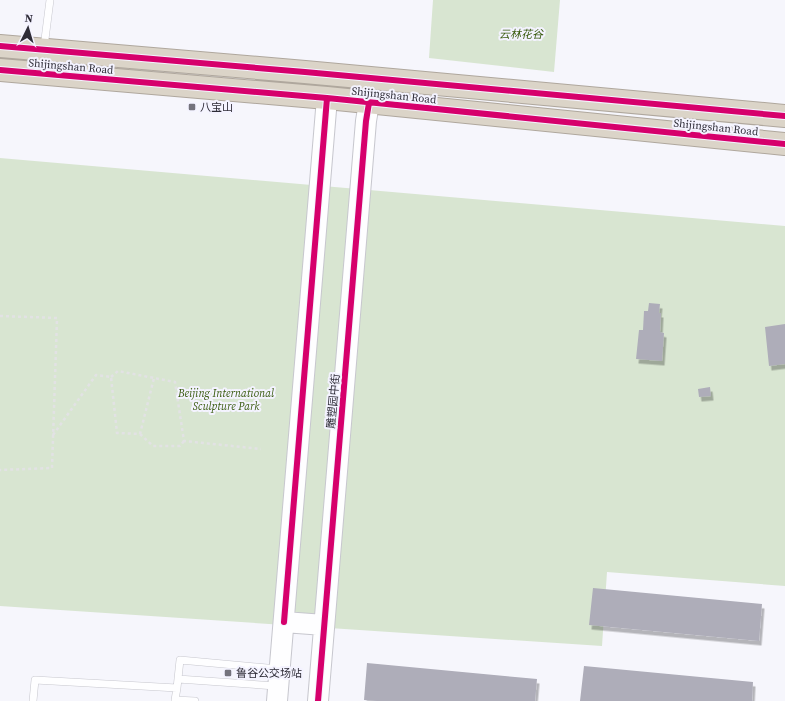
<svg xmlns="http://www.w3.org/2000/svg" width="785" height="701" font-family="'Source Serif 4','Noto Sans SC',serif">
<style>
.green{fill:#d8e5d1}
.building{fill:#aeadb9;filter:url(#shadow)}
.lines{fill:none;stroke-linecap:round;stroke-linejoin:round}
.lane-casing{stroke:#c7c7ce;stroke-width:8}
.secondary-casing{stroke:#c7c7ce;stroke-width:22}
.highway-casing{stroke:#afa79d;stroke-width:24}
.path{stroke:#e2e2e4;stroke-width:2.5;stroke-dasharray:3 3;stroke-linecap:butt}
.lane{stroke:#fefeff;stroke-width:7}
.secondary{stroke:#fefeff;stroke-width:20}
.highway{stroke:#dbd4c8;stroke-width:22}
.cycleway-casing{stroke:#f4f3ff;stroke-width:8}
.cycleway{stroke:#d6006c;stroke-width:6}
.poi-dot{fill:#74737c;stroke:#f4f3ff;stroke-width:1.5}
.labels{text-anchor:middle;stroke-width:4;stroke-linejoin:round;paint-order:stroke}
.park-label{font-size:11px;font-style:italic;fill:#395b0f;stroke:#f4f3ff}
.street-label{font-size:11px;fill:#2e2c37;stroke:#f4f3ff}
.poi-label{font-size:11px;fill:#2e2c37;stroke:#f4f3ff;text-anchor:start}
</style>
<defs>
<filter id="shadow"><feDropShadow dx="2.5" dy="4.5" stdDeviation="0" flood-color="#0004"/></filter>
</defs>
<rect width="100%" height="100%" fill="#f6f6fc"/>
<path class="green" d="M 433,0 L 560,0 L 554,72 L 429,58 Z
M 0,158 L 785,226 L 785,586 L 607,572 L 602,646 L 0,606 Z"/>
<path class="building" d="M 649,303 L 660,304 L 659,313 L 661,313 L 660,332 L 664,333 L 662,361 L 636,359 L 639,330 L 643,330 L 644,311 L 648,311 Z
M 785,324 L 785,364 L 769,366 L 765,327 Z
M 710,387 L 711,396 L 699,397 L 698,389 Z
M 593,588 L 762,604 L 759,641 L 589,625 Z
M 367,663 L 537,679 L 535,701 L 377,701 L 364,700 Z
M 584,666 L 753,682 L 752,701 L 580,701 Z"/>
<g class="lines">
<g class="lane-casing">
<path id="lane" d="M 44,47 L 50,0
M 178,679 L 276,686
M 177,688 L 175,700 L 195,701
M 33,701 L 35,680 L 177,688 L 180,660 L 278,669"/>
</g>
<g class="secondary-casing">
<path id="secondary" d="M 284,622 L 324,625
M 277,701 L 327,98
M 318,701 L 366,121 L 369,103"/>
</g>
<g class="highway-casing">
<path id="highway" d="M 0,46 L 305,72 L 785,116
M 0,70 L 327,98 L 785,144"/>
</g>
<path class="path" d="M 0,316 L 57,318 L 52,468 L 0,470
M 111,377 L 118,371 L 154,378
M 140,434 L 153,446 L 180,446 L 184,441
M 53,435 L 96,375 L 111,377 L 117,433 L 140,434 L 154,378 L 175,382 L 184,441 L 261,449"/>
<use href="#lane" class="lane"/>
<use href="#secondary" class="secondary"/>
<use href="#highway" class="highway"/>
<g class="cycleway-casing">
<path id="cycleway" d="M 0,46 L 305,72 L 785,116
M 0,70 L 327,98 L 785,144
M 284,622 L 327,98
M 318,701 L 366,121 L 369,103"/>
</g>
<use href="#cycleway" class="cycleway"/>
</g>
<g class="poi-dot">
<rect x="188" y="103" width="8" height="8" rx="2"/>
<rect x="224" y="669" width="8" height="8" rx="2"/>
</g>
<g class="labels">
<g class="park-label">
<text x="521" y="38">云林花谷</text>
<text x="226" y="397">Beijing International<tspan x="226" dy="13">Sculpture Park</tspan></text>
</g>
<g class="street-label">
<text transform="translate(71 66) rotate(5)" y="4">Shijingshan Road</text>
<text transform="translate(394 95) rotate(6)" y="4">Shijingshan Road</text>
<text transform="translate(716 127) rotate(6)" y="4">Shijingshan Road</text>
<text transform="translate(333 401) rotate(-85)" y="4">雕塑园中街</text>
</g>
<g class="poi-label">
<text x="200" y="111">八宝山</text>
<text x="236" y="677">鲁谷公交场站</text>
</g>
</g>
<g transform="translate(28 28) rotate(5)" stroke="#f4f3ff" stroke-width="3" paint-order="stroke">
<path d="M0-3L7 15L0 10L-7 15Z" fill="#2e2c37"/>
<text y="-6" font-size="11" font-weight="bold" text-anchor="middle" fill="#2e2c37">N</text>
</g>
</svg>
